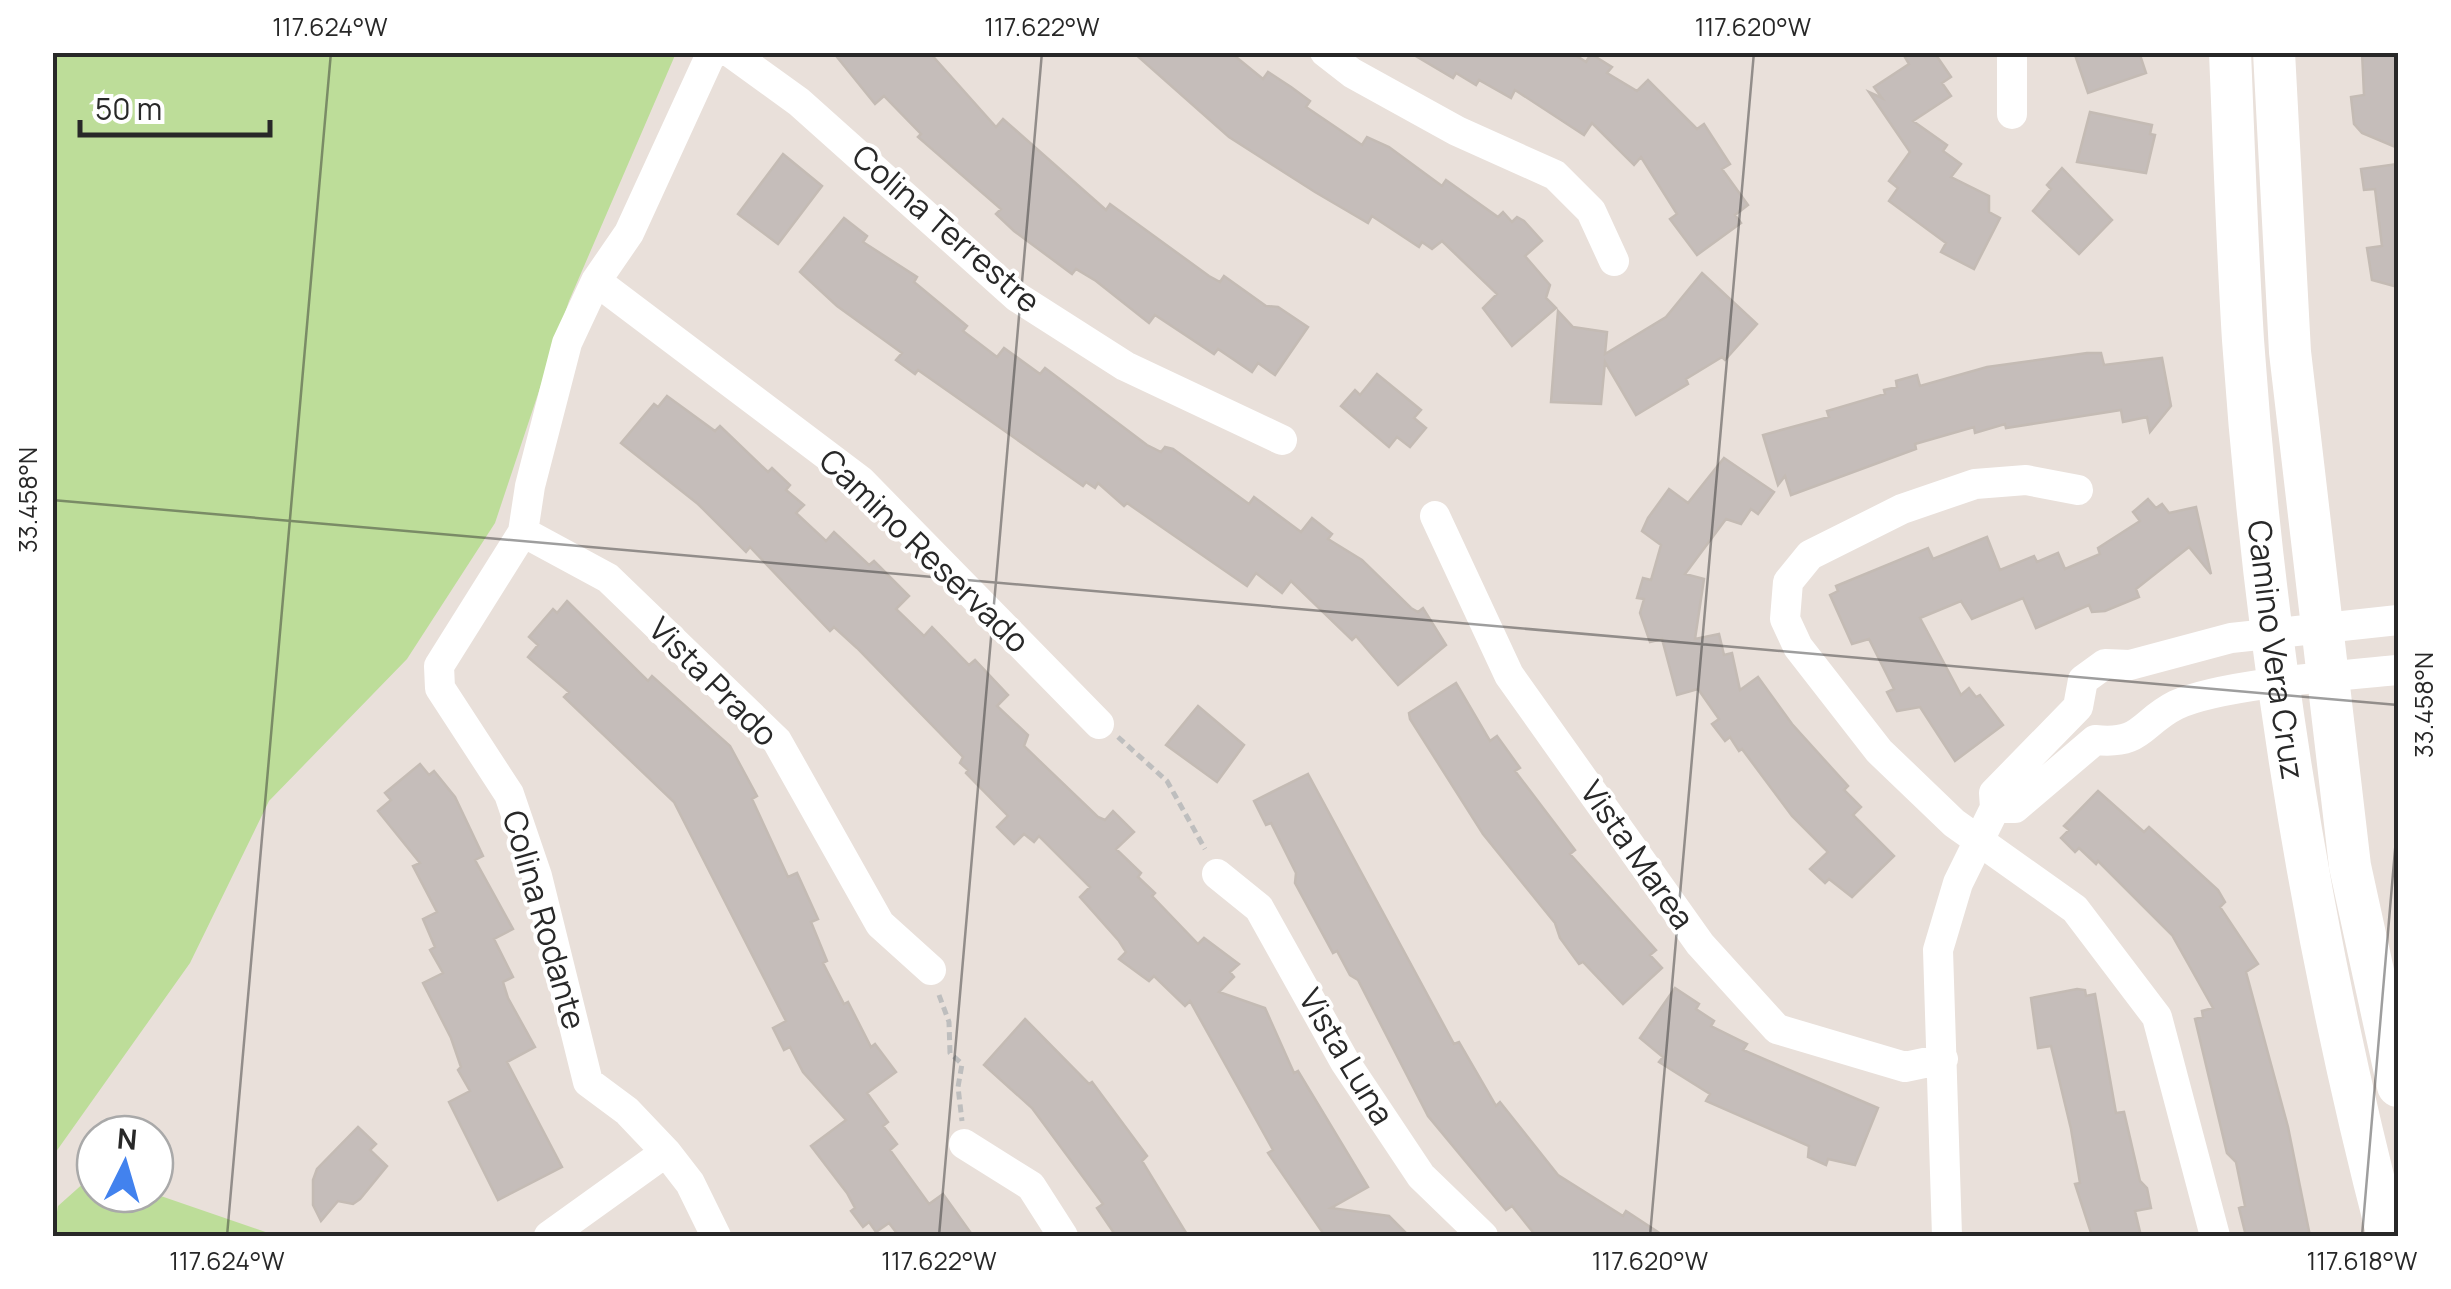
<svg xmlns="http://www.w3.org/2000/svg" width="2451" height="1289" font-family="Manrope,sans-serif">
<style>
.green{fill:#bddd99}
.building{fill:#c5bdba;stroke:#c4bbb4;stroke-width:2.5}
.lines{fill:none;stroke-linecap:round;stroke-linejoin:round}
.path{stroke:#bebebe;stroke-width:5;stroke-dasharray:8 5;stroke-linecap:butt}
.street{stroke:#fff;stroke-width:30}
.secondary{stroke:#fff;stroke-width:42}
.ticks{fill:none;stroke:#282828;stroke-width:2.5;stroke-opacity:0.45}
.labels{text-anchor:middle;stroke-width:8;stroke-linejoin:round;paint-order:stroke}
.street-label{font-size:32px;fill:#282828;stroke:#fff}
.neatline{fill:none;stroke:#282828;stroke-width:4}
.ticks-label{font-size:25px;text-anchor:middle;fill:#282828}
</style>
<rect width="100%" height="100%" fill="#e9e0da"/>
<path class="green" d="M 53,53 L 676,53 L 569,301 L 495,523 L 407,659 L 269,801 L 190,963 L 53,1156 Z
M 95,1173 L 95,1194 L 155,1194 L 277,1236 L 53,1236 L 58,1206 Z"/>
<path class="building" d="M 833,52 L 929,52 L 996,127 L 1003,119 L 1106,210 L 1110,204 L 1209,276 L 1220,282 L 1224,276 L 1266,306 L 1278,307 L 1308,327 L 1275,375 L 1258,363 L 1252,372 L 1218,349 L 1214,354 L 1155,315 L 1149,323 L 1096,281 L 1076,269 L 1072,274 L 1014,231 L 996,214 L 1001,209 L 918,137 L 921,134 L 884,96 L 875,104 Z
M 1133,52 L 1230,52 L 1263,79 L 1268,72 L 1291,87 L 1310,101 L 1306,107 L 1362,145 L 1367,137 L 1389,147 L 1442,186 L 1446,180 L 1498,217 L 1503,212 L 1512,222 L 1517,217 L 1524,221 L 1542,241 L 1525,256 L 1550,285 L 1546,298 L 1556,308 L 1512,346 L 1483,308 L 1497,294 L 1442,241 L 1432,249 L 1422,242 L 1419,247 L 1372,216 L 1368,223 L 1315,192 L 1229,137 Z
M 1409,52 L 1571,52 L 1586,62 L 1591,54 L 1612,67 L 1607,73 L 1637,91 L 1648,80 L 1697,129 L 1704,124 L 1730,164 L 1722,169 L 1748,205 L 1735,215 L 1741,223 L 1697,255 L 1670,219 L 1677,214 L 1641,157 L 1634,165 L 1592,123 L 1584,135 L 1515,90 L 1511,98 L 1479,80 L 1476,85 L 1456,73 L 1453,78 Z
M 1902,52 L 1934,52 L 1951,77 L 1942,83 L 1951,96 L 1913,121 L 1947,145 L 1943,151 L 1961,164 L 1951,177 L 1989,196 L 1989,212 L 2000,218 L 1974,269 L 1941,252 L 1946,243 L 1889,201 L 1898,188 L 1889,181 L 1910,152 L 1869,92 L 1882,98 L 1874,87 L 1909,64 Z
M 2074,52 L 2139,52 L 2146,73 L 2088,93 Z
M 2362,52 L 2398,52 L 2398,148 L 2362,133 L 2354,124 L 2351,97 L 2364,95 Z
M 2090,112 L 2152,125 L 2150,134 L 2155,135 L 2146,173 L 2077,162 Z
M 783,154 L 822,186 L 778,244 L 738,214 Z
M 2398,164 L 2398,287 L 2372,280 L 2367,248 L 2382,246 L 2375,189 L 2364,190 L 2361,169 Z
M 2062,168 L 2112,220 L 2079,254 L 2033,211 L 2051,189 L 2047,185 Z
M 844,218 L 867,236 L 863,242 L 917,277 L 914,282 L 967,326 L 963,331 L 997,357 L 1004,348 L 1040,374 L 1045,368 L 1147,445 L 1161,452 L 1165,447 L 1173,449 L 1249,504 L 1254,497 L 1301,532 L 1312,518 L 1332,534 L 1328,539 L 1362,560 L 1411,608 L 1418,612 L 1423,608 L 1446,645 L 1398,685 L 1356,636 L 1352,640 L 1291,581 L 1282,593 L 1256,573 L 1247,586 L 1127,503 L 1124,506 L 1098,483 L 1095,488 L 1086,482 L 1083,486 L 918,370 L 915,374 L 896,360 L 902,353 L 837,306 L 800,272 Z
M 1702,273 L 1757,324 L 1725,360 L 1722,357 L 1686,379 L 1688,384 L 1636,415 L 1605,362 L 1601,404 L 1551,402 L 1558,311 L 1573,327 L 1607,332 L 1605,354 L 1666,317 Z
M 2087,353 L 2101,353 L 2104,365 L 2162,358 L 2171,406 L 2150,432 L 2147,417 L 2123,422 L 2121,410 L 2006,428 L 2005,424 L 1975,433 L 1974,427 L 1915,444 L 1916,449 L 1791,495 L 1785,476 L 1778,485 L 1763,435 L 1829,417 L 1827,411 L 1885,394 L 1884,390 L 1897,387 L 1896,381 L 1917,375 L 1920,386 L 1987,367 Z
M 1377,374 L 1421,410 L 1414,418 L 1426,428 L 1410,447 L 1397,437 L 1389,447 L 1341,406 L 1355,390 L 1360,395 Z
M 667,396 L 715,431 L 720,426 L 768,472 L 772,468 L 790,485 L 786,490 L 804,505 L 796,513 L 826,541 L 834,532 L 869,565 L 874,561 L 909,596 L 896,609 L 924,636 L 932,627 L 969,665 L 975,660 L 1008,695 L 997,706 L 1028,735 L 1024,746 L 1098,817 L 1105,820 L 1113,811 L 1134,832 L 1116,849 L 1141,873 L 1138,877 L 1155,893 L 1152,896 L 1198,944 L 1204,938 L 1239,964 L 1230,972 L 1234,977 L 1219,992 L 1265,1008 L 1294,1073 L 1298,1071 L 1368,1187 L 1331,1208 L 1389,1216 L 1409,1236 L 1325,1236 L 1268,1153 L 1273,1150 L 1190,1001 L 1185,1006 L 1154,976 L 1149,981 L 1119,959 L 1126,952 L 1119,941 L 1080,897 L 1090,887 L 1039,836 L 1034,842 L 1024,834 L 1014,844 L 997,827 L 1008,816 L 966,773 L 968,770 L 960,763 L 963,757 L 857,648 L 834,627 L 830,631 L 750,547 L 746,552 L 698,504 L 621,443 L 654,404 L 658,407 Z
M 1724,458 L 1774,492 L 1758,514 L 1751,509 L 1741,524 L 1726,519 L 1685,574 L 1704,579 L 1695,639 L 1719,634 L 1724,655 L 1732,653 L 1740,690 L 1758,677 L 1792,724 L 1848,786 L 1844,790 L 1861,807 L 1853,815 L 1894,856 L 1852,897 L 1829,879 L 1825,883 L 1810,869 L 1828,852 L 1792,816 L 1742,749 L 1739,751 L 1730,737 L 1725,741 L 1712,724 L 1719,719 L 1698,689 L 1677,695 L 1662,639 L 1650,642 L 1640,613 L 1644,599 L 1637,598 L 1643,578 L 1651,580 L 1661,545 L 1642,531 L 1648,518 L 1669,489 L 1688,503 Z
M 2148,499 L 2156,508 L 2162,504 L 2169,513 L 2196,507 L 2211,574 L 2189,547 L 2136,589 L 2139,597 L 2105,611 L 2092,612 L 2089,605 L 2036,628 L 2023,598 L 1972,619 L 1961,601 L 1920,618 L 1961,695 L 1969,688 L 1976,697 L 1980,695 L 2003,725 L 1955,761 L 1920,707 L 1897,711 L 1887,692 L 1894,689 L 1869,639 L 1852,644 L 1830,595 L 1838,591 L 1836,586 L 1928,548 L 1933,559 L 1987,537 L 2000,570 L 2034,556 L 2037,562 L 2058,553 L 2065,569 L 2100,554 L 2098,548 L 2140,521 L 2133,512 Z
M 567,601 L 648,681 L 652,676 L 730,746 L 757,796 L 752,799 L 788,877 L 797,873 L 818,919 L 811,922 L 827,961 L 823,963 L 844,1004 L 848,1002 L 871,1047 L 875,1044 L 896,1072 L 867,1093 L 888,1122 L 883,1126 L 897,1144 L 890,1150 L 929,1204 L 943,1194 L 973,1236 L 899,1236 L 889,1223 L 876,1232 L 869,1222 L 863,1227 L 851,1211 L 855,1208 L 847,1193 L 811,1146 L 846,1120 L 803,1072 L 790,1047 L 784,1050 L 773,1028 L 786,1021 L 674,802 L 564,697 L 569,692 L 528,657 L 538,645 L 529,637 L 553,609 L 557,613 Z
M 1456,683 L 1490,741 L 1497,736 L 1520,768 L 1515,771 L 1575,850 L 1570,854 L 1656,950 L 1650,955 L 1662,968 L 1623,1004 L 1583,962 L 1579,964 L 1560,938 L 1555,923 L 1483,834 L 1410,719 L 1409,713 Z
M 1198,706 L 1244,745 L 1217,782 L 1166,745 Z
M 420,764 L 429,775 L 434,771 L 455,797 L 483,856 L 475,860 L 513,929 L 494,939 L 513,977 L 503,982 L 508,998 L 535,1047 L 507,1062 L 562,1167 L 498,1200 L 449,1102 L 470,1091 L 458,1070 L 461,1067 L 451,1038 L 423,983 L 443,973 L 430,950 L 435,947 L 423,919 L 437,912 L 413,866 L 420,863 L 378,811 L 391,800 L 385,793 Z
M 1308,774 L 1454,1044 L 1459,1042 L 1496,1106 L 1500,1102 L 1558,1175 L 1623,1216 L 1626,1211 L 1664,1236 L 1536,1236 L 1512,1206 L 1506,1210 L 1428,1116 L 1358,980 L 1350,975 L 1337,951 L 1333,953 L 1295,883 L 1296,873 L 1271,823 L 1266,825 L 1254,801 Z
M 2098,791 L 2144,832 L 2149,827 L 2218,890 L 2225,902 L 2220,907 L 2258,964 L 2246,972 L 2288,1127 L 2310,1236 L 2246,1236 L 2239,1208 L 2245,1206 L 2236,1162 L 2227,1153 L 2195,1019 L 2203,1017 L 2202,1011 L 2213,1008 L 2172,935 L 2098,861 L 2096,864 L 2079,848 L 2075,852 L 2061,838 L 2069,830 L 2064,826 Z
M 1675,988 L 1699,1004 L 1696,1009 L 1714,1021 L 1711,1026 L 1747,1044 L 1743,1050 L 1878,1108 L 1855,1165 L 1828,1159 L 1826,1165 L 1808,1157 L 1809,1146 L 1706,1101 L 1710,1094 L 1659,1062 L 1663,1057 L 1640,1038 Z
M 2077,989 L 2085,990 L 2086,996 L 2095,994 L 2116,1113 L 2124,1112 L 2140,1181 L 2147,1188 L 2151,1208 L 2135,1211 L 2141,1236 L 2092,1236 L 2075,1184 L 2080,1183 L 2071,1129 L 2051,1046 L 2038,1048 L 2031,998 Z
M 1025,1019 L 1089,1084 L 1092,1082 L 1147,1156 L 1142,1161 L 1188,1236 L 1116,1236 L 1097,1208 L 1103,1204 L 1032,1108 L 984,1065 Z
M 358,1127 L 376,1144 L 370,1150 L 387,1166 L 360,1199 L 353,1204 L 338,1201 L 321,1221 L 313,1205 L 313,1180 L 317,1169 Z"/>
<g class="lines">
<path class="path" d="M 1118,737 L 1167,781 L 1205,849
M 939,995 L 949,1022 L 950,1053 L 962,1064 L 958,1087 L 962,1121"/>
<path class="street" d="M 712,52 L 629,233 L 596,281 L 567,343 L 530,486 L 523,532 L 439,666 L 440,688 L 509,794 L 537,876 L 588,1082 L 627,1111 L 666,1152 L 690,1183 L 716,1236
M 730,52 L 799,102 L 1017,297 L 1125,366 L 1282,440
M 1325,52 L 1352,73 L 1457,131 L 1555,175 L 1591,211 L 1614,261
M 2012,114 L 2012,52
M 596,281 L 861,481 L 1099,724
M 2078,490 L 2026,480 L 1975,484 L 1902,509 L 1810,555 L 1788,582 L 1785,619 L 1798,647 L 1879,751 L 1954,823 L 2075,909 L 2157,1017 L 2215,1236
M 1435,516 L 1509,675 L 1700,944 L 1777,1029 L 1905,1067 L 1943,1059
M 523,532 L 608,578 L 777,741 L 880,924 L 931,970
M 1995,808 L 2015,808 L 2095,740 C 2143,745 2140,723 2176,705 C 2220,684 2346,675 2398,670
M 1217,874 L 1259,908 L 1345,1062 L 1421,1176 L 1483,1236
M 964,1144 L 1031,1186 L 1063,1236
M 549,1236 L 666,1152
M 1947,1236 L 1938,950 L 1958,883 L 1995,808 L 1994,793 L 2078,707 L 2083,680 L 2105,664 L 2130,665 L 2231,638 L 2398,620"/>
<g class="secondary">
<path id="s1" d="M 2230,52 C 2234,148 2237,244 2243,340 C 2264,641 2312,945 2388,1236"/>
<path d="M 2274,52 L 2290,352 L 2350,866 L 2398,1086"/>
</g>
</g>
<path class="ticks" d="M 52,500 L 2398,705M 227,1236 L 331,52M 939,1236 L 1042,52M 1650,1236 L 1754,52M 2362,1236 L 2398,815"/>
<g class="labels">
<g class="street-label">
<text transform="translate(946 229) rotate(41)" y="11">Colina Terrestre</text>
<text transform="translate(924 551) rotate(44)" y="11">Camino Reservado</text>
<text dy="11" stroke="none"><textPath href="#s1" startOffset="600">Camino Vera Cruz</textPath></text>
<text transform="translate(713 682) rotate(45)" y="11">Vista Prado</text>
<text transform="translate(1637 855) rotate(55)" y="11">Vista Marea</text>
<text transform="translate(544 920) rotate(74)" y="11">Colina Rodante</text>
<text transform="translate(1346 1057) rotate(59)" y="11">Vista Luna</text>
</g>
</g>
<rect width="2451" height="1289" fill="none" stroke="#ffffff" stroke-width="110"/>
<g transform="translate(125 1164) rotate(5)"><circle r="48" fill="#ffffff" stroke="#a9a9a9" stroke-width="2.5"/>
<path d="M0-8L18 38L0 25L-18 38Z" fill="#4282ee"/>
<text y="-15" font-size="28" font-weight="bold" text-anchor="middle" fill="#282828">N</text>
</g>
<path d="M80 120v15h190v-15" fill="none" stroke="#282828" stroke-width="5"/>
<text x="95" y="120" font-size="30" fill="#282828" stroke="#ffffff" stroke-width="8" paint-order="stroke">50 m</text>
<rect x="55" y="55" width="2341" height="1179" class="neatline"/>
<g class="ticks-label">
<text x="330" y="36">117.624°W</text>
<text x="1042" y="36">117.622°W</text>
<text x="1753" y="36">117.620°W</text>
<text transform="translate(28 500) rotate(-90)" y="9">33.458°N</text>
<text transform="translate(2424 705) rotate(-90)" y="9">33.458°N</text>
<text x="227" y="1270">117.624°W</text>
<text x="939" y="1270">117.622°W</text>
<text x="1650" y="1270">117.620°W</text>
<text x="2362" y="1270">117.618°W</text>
</g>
</svg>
